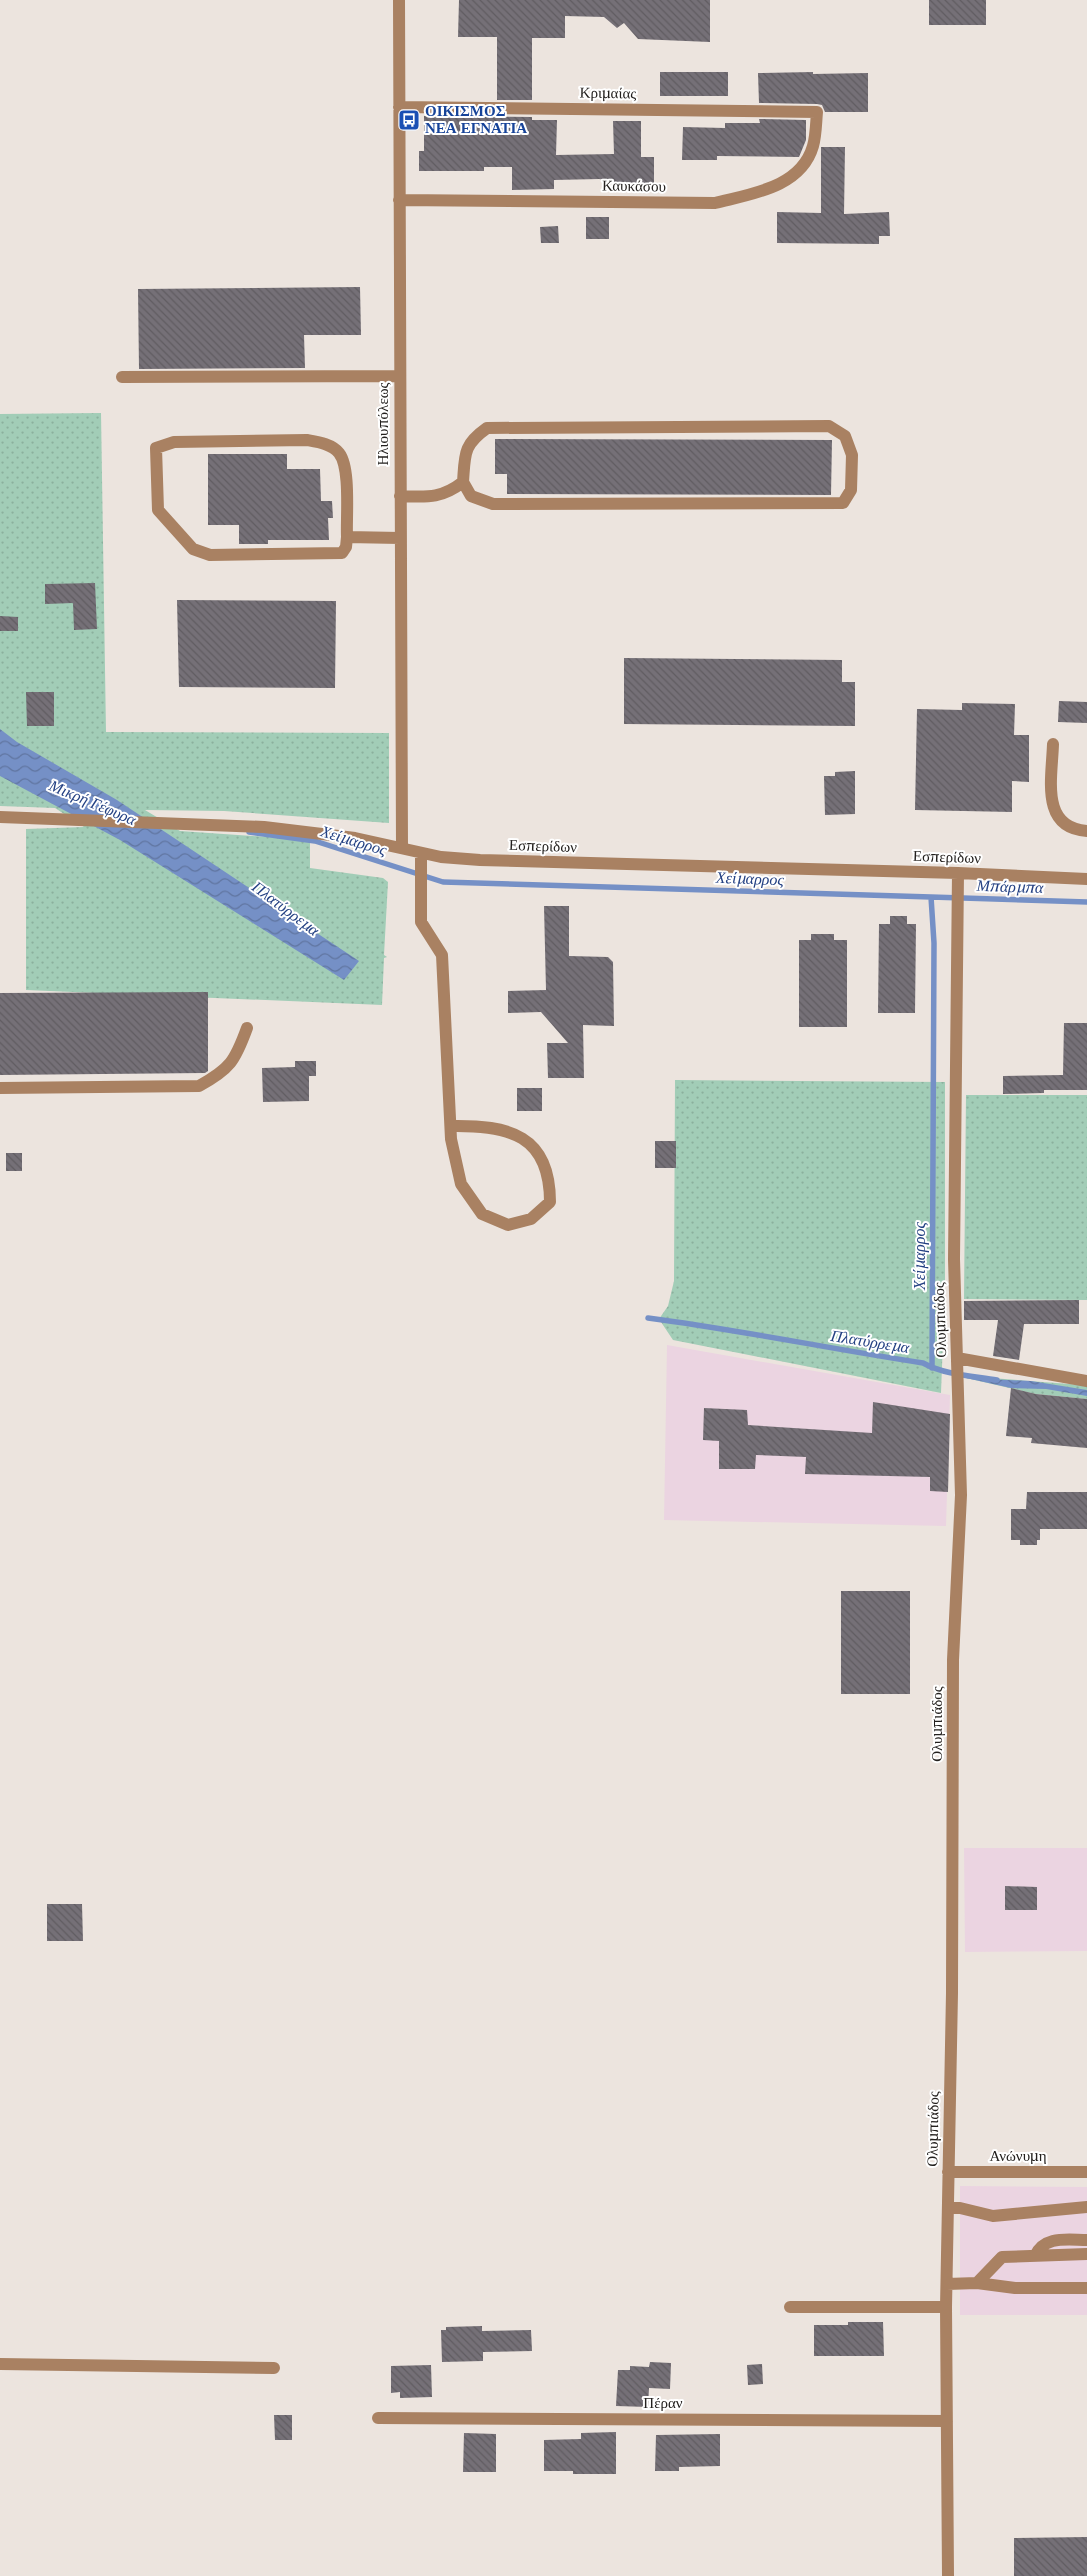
<svg xmlns="http://www.w3.org/2000/svg" width="1087" height="2576" font-family="'PT Serif',serif">
<style>
.commercial{fill:#ebd4e1}
.grass{fill:url(#grass-dots)}
.water{fill:url(#water-waves)}
.lines{fill:none;stroke-linecap:round;stroke-linejoin:round}
.stream{stroke:#7590c6;stroke-width:5.5}
.building{fill:url(#building-back-hatch)}
.minor{stroke:#a98162;stroke-width:12}
.labels{text-anchor:middle;stroke-width:4;stroke-linejoin:round;paint-order:stroke}
.street-label{font-size:15px;fill:#23201e;stroke:#fff}
.transit-label{font-size:15px;font-weight:bold;fill:#164399;stroke:#fff;text-anchor:start}
.water-label{font-size:16px;font-style:italic;fill:#244183;stroke:#fff}
</style>
<defs>
<pattern id="grass-dots" width="8" height="8" patternUnits="userSpaceOnUse" patternTransform="scale(1.25)"><rect width="8" height="8" fill="#a2cdb7"/><path d="M2 2h.1M6 6h.1" fill="none" stroke="#8bb09d" stroke-width="1.8" stroke-linecap="round"/></pattern>
<pattern id="water-waves" width="16" height="10" patternUnits="userSpaceOnUse" patternTransform="scale(1.25)"><rect width="16" height="10" fill="#7590c6"/><path d="M0 5q4-4 8 0t8 0" fill="none" stroke="#6075a0"/></pattern>
<pattern id="building-back-hatch" width="6" height="6" patternUnits="userSpaceOnUse" patternTransform="scale(1.25)"><rect width="6" height="6" fill="#757077"/><path d="M-1 5l2 2M0 0l6 6M5-1l2 2" fill="none" stroke="#605c61"/></pattern>
</defs>
<rect width="100%" height="100%" fill="#ece4de"/>
<path class="commercial" d="M 667,1345 L 950,1395 L 946,1526 L 664,1520 Z
M 964,1848 L 1087,1848 L 1087,1951 L 965,1952 Z
M 960,2186 L 1087,2187 L 1087,2315 L 960,2315 Z"/>
<path class="grass" d="M 101,413 L 106,732 L 389,733 L 389,823 L 224,811 L 145,810 L 180,831 L 310,840 L 310,868 L 383,878 L 388,882 L 384,955 L 387,957 L 384,958 L 382,1005 L 26,990 L 26,829 L 84,827 L 55,808 L 0,806 L 0,414 Z
M 675,1080 L 945,1082 L 945,1286 L 941,1393 L 673,1340 L 659,1319 L 668,1306 L 674,1281 Z
M 966,1095 L 1087,1095 L 1087,1300 L 964,1299 Z
M 965,1376 L 1083,1385 L 1087,1386 L 1087,1399 L 1036,1394 L 966,1378 Z"/>
<path class="water" d="M 0,729 L 17,742 L 117,800 L 359,961 L 344,980 L 120,840 L 0,776 Z
M 966,1378 L 1031,1381 L 1087,1390 L 1087,1396 L 1046,1389 L 1011,1388 Z"/>
<g class="lines">
<path class="stream" d="M 249,832 L 315,841 L 443,882 L 931,897 L 934,943 L 932,1368
M 931,897 L 1087,902
M 648,1318 C 740,1330 831,1349 923,1363 C 945,1375 973,1376 997,1380"/>
</g>
<path class="building" d="M 459,0 L 710,0 L 710,42 L 638,39 L 624,23 L 617,28 L 604,17 L 565,16 L 565,38 L 532,38 L 532,100 L 497,100 L 497,37 L 458,37 Z
M 929,0 L 986,0 L 986,25 L 929,25 Z
M 660,72 L 728,72 L 728,96 L 660,96 Z
M 813,72 L 813,74 L 868,73 L 868,112 L 825,112 L 822,105 L 817,104 L 759,103 L 758,73 Z
M 424,116 L 532,117 L 532,120 L 557,120 L 556,155 L 614,154 L 613,121 L 641,121 L 641,157 L 654,157 L 654,189 L 614,190 L 614,181 L 599,179 L 554,180 L 554,189 L 512,190 L 512,167 L 484,167 L 484,171 L 419,171 L 419,151 L 424,151 Z
M 759,119 L 806,120 L 806,140 L 799,157 L 717,156 L 717,160 L 682,160 L 683,127 L 725,128 L 725,123 L 760,123 Z
M 821,147 L 845,147 L 844,214 L 889,212 L 890,236 L 879,236 L 879,244 L 777,243 L 777,212 L 821,213 Z
M 586,217 L 609,217 L 609,239 L 586,239 Z
M 558,226 L 559,243 L 541,243 L 540,227 Z
M 360,287 L 361,335 L 304,335 L 305,368 L 139,369 L 138,289 Z
M 495,439 L 832,440 L 831,495 L 507,494 L 507,474 L 495,474 Z
M 208,454 L 287,454 L 287,469 L 320,469 L 321,501 L 332,501 L 333,518 L 328,518 L 329,540 L 268,540 L 268,544 L 239,544 L 239,525 L 208,525 Z
M 95,583 L 97,629 L 74,630 L 73,603 L 45,604 L 45,584 Z
M 177,600 L 336,601 L 335,688 L 179,687 Z
M 0,616 L 18,617 L 18,631 L 0,631 Z
M 624,658 L 842,660 L 842,682 L 855,682 L 855,726 L 624,724 Z
M 26,692 L 54,692 L 54,726 L 27,726 Z
M 1059,701 L 1087,702 L 1087,723 L 1058,722 Z
M 962,703 L 1015,704 L 1014,735 L 1029,735 L 1029,782 L 1012,781 L 1012,812 L 915,810 L 917,709 L 962,710 Z
M 855,771 L 855,814 L 825,815 L 824,776 L 835,776 L 835,772 Z
M 544,906 L 569,906 L 569,956 L 608,957 L 613,962 L 614,1026 L 583,1025 L 584,1078 L 548,1078 L 547,1043 L 568,1043 L 541,1012 L 508,1013 L 508,991 L 546,990 Z
M 890,916 L 907,916 L 907,924 L 916,924 L 915,1013 L 878,1013 L 879,924 L 890,924 Z
M 811,934 L 834,934 L 834,940 L 847,940 L 847,1027 L 799,1027 L 799,940 L 811,940 Z
M 208,992 L 208,1071 L 205,1073 L 0,1075 L 0,993 Z
M 1064,1023 L 1087,1023 L 1087,1090 L 1044,1090 L 1044,1093 L 1003,1094 L 1003,1076 L 1063,1075 Z
M 295,1061 L 316,1061 L 316,1076 L 309,1076 L 309,1101 L 263,1102 L 262,1068 L 295,1067 Z
M 517,1088 L 542,1088 L 542,1111 L 517,1111 Z
M 655,1141 L 676,1141 L 676,1168 L 655,1168 Z
M 6,1153 L 22,1153 L 22,1171 L 6,1171 Z
M 1079,1300 L 1079,1324 L 1024,1324 L 1019,1360 L 993,1356 L 998,1320 L 964,1320 L 964,1301 Z
M 1011,1388 L 1036,1394 L 1087,1399 L 1087,1448 L 1031,1443 L 1032,1438 L 1006,1436 Z
M 873,1402 L 950,1414 L 948,1492 L 930,1491 L 930,1477 L 805,1474 L 806,1457 L 756,1455 L 755,1469 L 719,1469 L 719,1441 L 703,1440 L 704,1408 L 747,1410 L 748,1425 L 872,1433 Z
M 1027,1492 L 1087,1492 L 1087,1529 L 1040,1529 L 1040,1540 L 1037,1540 L 1037,1545 L 1020,1545 L 1020,1540 L 1011,1540 L 1011,1509 L 1026,1509 Z
M 841,1591 L 910,1591 L 910,1694 L 841,1694 Z
M 1005,1886 L 1037,1887 L 1037,1910 L 1005,1910 Z
M 47,1904 L 82,1904 L 83,1941 L 47,1941 Z
M 848,2322 L 883,2322 L 884,2356 L 814,2356 L 814,2325 L 848,2325 Z
M 482,2326 L 482,2331 L 531,2330 L 532,2351 L 483,2352 L 483,2361 L 442,2362 L 441,2330 L 446,2330 L 446,2327 Z
M 650,2362 L 671,2363 L 670,2389 L 649,2388 L 648,2407 L 616,2406 L 618,2370 L 630,2370 L 630,2366 L 649,2367 Z
M 762,2364 L 763,2384 L 748,2385 L 747,2365 Z
M 431,2365 L 432,2397 L 400,2398 L 400,2392 L 391,2393 L 391,2366 Z
M 274,2415 L 292,2415 L 292,2440 L 275,2440 Z
M 616,2432 L 616,2474 L 573,2474 L 573,2471 L 544,2471 L 544,2440 L 581,2439 L 581,2433 Z
M 464,2433 L 496,2434 L 496,2472 L 463,2472 Z
M 720,2434 L 720,2466 L 679,2467 L 679,2471 L 655,2471 L 656,2435 Z
M 1087,2537 L 1087,2576 L 1014,2576 L 1014,2538 Z"/>
<g class="lines">
<path class="minor" d="M 399,0 L 402,848
M 399,107 L 817,112 C 816,123 816,136 813,146 C 801,188 750,194 715,203 L 399,200
M 122,377 L 399,376
M 307,440 C 318,442 332,444 339,453 C 351,468 346,518 347,537 L 346,547 L 342,553 L 210,555 L 193,549 L 158,510 L 156,448 L 174,442 Z
M 400,496 C 427,497 441,499 463,482 C 465,454 463,445 487,428 L 829,426 L 845,436 L 852,455 L 851,490 L 843,503 L 493,504 L 471,496 L 463,482
M 347,537 L 400,538
M 1053,744 C 1052,778 1040,828 1087,831
M 0,817 L 264,827 L 355,838 L 441,857 L 480,860 L 958,873 L 1087,879
M 421,853 L 421,922 L 442,955 L 451,1139 L 461,1184 L 482,1214 L 508,1225 L 531,1219 L 550,1202 C 550,1135 509,1125 451,1126
M 0,1088 L 199,1086 C 230,1069 235,1061 247,1028
M 957,1358 L 1087,1381
M 948,2172 L 1087,2172
M 948,2208 L 960,2208 L 993,2216 L 1087,2207
M 1035,2256 C 1044,2235 1068,2240 1087,2240
M 977,2283 L 1015,2288 L 1087,2288
M 947,2284 L 977,2283 L 1002,2257 L 1087,2254
M 790,2307 L 946,2307
M 0,2364 L 274,2368
M 378,2418 L 947,2421
M 948,2576 L 946,2307 L 952,1993 L 953,1660 L 961,1495 L 954,1259 L 958,873"/>
</g>
<defs>
<g id="bus-square" transform="scale(1.125)"><rect x="-9" y="-9" width="18" height="18" rx="4" fill="#1a4fb4" stroke="#fff"/><path d="M-5-6H5V4H4V6H2V4H-2V6H-4V4H-5ZM-3.5-4V0h7V-4ZM-3.5 1.2v1.5H-2V1.2ZM2 1.2v1.5H3.5V1.2Z" fill="#fff"/></g>
</defs>
<g fill-rule="evenodd">
<use href="#bus-square" x="409" y="120"/>
</g>
<g class="labels">
<g class="street-label">
<text transform="translate(608 93) rotate(1)" y="5">Κριμαίας</text>
<text transform="translate(634 186) rotate(1)" y="5">Καυκάσου</text>
<text transform="translate(383 424) rotate(-90)" y="5">Ηλιουπόλεως</text>
<text transform="translate(543 846) rotate(2)" y="5">Εσπερίδων</text>
<text transform="translate(947 857) rotate(2)" y="5">Εσπερίδων</text>
<text transform="translate(940 1320) rotate(-92)" y="5">Ολυμπιάδος</text>
<text transform="translate(937 1724) rotate(-90)" y="5">Ολυμπιάδος</text>
<text transform="translate(933 2129) rotate(-89)" y="5">Ολυμπιάδος</text>
<text x="1018" y="2161">Ανώνυμη</text>
<text x="663" y="2408">Πέραν</text>
</g>
<g class="transit-label">
<text x="425" y="116">ΟΙΚΙΣΜΟΣ<tspan x="425" dy="17">ΝΕΑ ΕΓΝΑΤΙΑ</tspan></text>
</g>
<g class="water-label">
<text transform="translate(93 802) rotate(23)" y="6">Μικρή Γέφυρα</text>
<text transform="translate(354 840) rotate(17)" y="6">Χείμαρρος</text>
<text transform="translate(750 878) rotate(2)" y="6">Χείμαρρος</text>
<text transform="translate(1010 886) rotate(2)" y="6">Μπάρμπα</text>
<text transform="translate(286 908) rotate(37)" y="6">Πλατύρρεμα</text>
<text transform="translate(919 1256) rotate(-90)" y="6">Χείμαρρος</text>
<text transform="translate(870 1341) rotate(9)" y="6">Πλατύρρεμα</text>
</g>
</g>
</svg>
